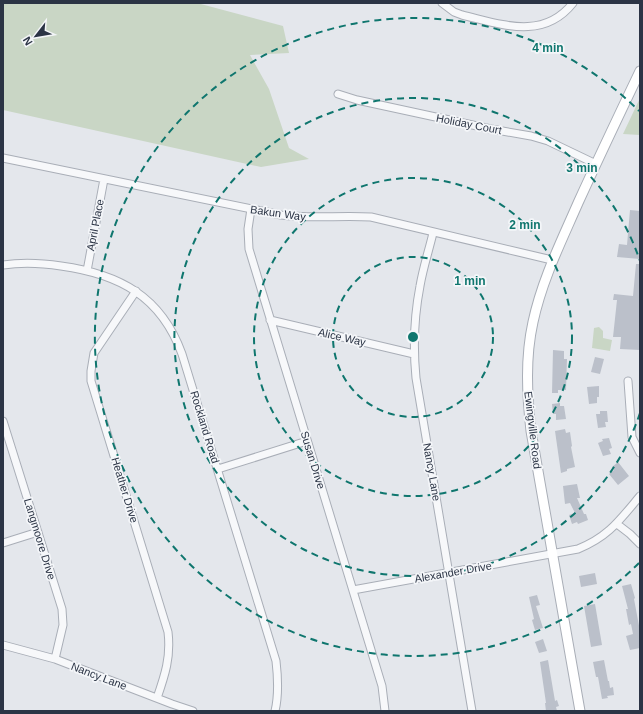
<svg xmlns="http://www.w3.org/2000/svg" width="643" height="714" font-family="Helvetica,sans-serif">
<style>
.green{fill:#c9d6c5}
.building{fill:#bbc0ca}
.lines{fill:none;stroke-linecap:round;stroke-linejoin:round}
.street-casing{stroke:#a9aeb7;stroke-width:9}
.secondary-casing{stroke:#a9aeb7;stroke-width:11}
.street{stroke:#f7f8fa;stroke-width:7}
.secondary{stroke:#fff;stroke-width:9}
.ring{fill:none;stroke:#0f766e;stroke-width:2;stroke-dasharray:7 5}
.labels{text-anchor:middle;stroke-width:3.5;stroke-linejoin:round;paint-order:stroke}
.street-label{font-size:11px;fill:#2b3445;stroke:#f4f6f9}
.centre{fill:#0f766e;stroke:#f4f6f9;stroke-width:2}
.ring-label{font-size:12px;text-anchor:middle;font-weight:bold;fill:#0f766e;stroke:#f4f6f9;stroke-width:3.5;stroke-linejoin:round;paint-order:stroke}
</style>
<rect width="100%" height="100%" fill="#e4e7ec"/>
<path class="green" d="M 3,3 L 197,3 L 283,26 L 289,53 L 250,55 L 269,89 L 289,148 L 309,159 L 261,167 L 3,110 Z
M 640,98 L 640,135 L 623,134 Z
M 599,327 L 603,331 L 603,338 L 612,340 L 610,351 L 592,348 L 594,328 Z"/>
<path class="building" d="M 630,210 L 640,211 L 640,259 L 617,257 L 619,244 L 627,245 Z
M 636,264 L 640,264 L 640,350 L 620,349 L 621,337 L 613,337 L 617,300 L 613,300 L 614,294 L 633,296 Z
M 553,350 L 564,351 L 564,359 L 567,359 L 566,390 L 558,390 L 558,393 L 552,393 Z
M 595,357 L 604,359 L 600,374 L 591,372 Z
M 599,386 L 599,397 L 597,397 L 597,403 L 589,404 L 587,387 Z
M 560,403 L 560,406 L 564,406 L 566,419 L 556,420 L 556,414 L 553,414 L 552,404 Z
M 600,411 L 607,411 L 608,422 L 605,422 L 606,427 L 598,428 L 596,414 L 600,414 Z
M 565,429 L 566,433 L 570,432 L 572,446 L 571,447 L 575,467 L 567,469 L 567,471 L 561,473 L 555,431 Z
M 609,438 L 612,448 L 609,449 L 611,454 L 603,456 L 598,443 L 603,441 L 602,439 Z
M 618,462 L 629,476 L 618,485 L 609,474 L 614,470 L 612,467 Z
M 577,484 L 580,498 L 577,498 L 584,514 L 586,514 L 588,520 L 578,524 L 577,522 L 572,524 L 569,515 L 575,513 L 570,503 L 565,504 L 563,486 Z
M 595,573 L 597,584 L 581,587 L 579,576 Z
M 631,584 L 635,598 L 634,599 L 640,631 L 640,648 L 630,650 L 626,636 L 633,634 L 631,624 L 629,625 L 626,609 L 628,609 L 622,586 Z
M 537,595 L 540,605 L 536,606 L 543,628 L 535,630 L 532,620 L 534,619 L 529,597 Z
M 595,604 L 602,645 L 591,647 L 584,606 Z
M 543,639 L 547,651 L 539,653 L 535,642 Z
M 548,660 L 555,701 L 557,700 L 559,706 L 556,707 L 557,711 L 546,711 L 545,703 L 546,703 L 540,662 Z
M 604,660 L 608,681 L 609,681 L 610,688 L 613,687 L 614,695 L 607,696 L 608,698 L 602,699 L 598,677 L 596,677 L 593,662 Z"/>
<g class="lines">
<g class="street-casing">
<path id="street" d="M 442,3 L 454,12 L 462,15 C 501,24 543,41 573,3
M 338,94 L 357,100 L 491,129 L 531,136 L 548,141 L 596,164
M 3,158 L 281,215 C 311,219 341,215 371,217 L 552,260
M 251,209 L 248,229 L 249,249 L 382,686 L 385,711
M 433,233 C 429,250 423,268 420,286 C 414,317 413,347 416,378 L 472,711
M 3,265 C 22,262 42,263 61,266 C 119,274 161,296 182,354 L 276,661 C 278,678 279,694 275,711
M 87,271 L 104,179
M 136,291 L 94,353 L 91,371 L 91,381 L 168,632 C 171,657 165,675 157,698
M 270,320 L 414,354
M 628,381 L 632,437 L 640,453
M 3,421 L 62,609 L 63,625 L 55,659
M 218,469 L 307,441
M 617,524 L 630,534 L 640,544
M 3,543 L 38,532
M 353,590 L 578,549 C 608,537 619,521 640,496
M 3,645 L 55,659 L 172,704 L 193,711"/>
</g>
<g class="secondary-casing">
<path id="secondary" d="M 580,711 L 531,431 C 527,395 525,358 533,322 C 542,280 561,242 578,203 C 598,159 619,115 640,71"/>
</g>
<use href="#street" class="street"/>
<use href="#secondary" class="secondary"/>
</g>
<g class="ring">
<circle cx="413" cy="337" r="80"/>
<circle cx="413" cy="337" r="159"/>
<path d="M640 413A239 239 0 1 1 640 261"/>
<path d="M639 563A319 319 0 1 1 639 111"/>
</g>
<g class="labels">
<g class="street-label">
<text transform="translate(469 124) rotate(11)" y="4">Holiday Court</text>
<text transform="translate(278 213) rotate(8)" y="4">Bakun Way</text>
<text transform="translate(95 225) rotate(-79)" y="4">April Place</text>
<text transform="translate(342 337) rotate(13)" y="4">Alice Way</text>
<text transform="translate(205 427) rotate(73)" y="4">Rockland Road</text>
<text transform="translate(533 430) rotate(83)" y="4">Ewingville Road</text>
<text transform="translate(313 460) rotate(73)" y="4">Susan Drive</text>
<text transform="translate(432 472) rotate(80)" y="4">Nancy Lane</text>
<text transform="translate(125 490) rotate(73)" y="4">Heather Drive</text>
<text transform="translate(40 539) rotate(73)" y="4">Langmoore Drive</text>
<text transform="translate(453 572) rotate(-10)" y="4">Alexander Drive</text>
<text transform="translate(99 676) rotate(21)" y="4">Nancy Lane</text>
</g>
</g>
<circle cx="413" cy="337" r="6" class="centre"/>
<g class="ring-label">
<text x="548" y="52">4 min</text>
<text x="582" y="172">3 min</text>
<text x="525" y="229">2 min</text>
<text x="470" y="285">1 min</text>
</g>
<rect width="643" height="714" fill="none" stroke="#2b3445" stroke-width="8"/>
<g transform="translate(36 36) rotate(239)" stroke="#f4f6f9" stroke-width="3" paint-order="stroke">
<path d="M0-3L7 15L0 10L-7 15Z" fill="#2b3445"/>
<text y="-6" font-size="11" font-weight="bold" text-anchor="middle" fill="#2b3445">N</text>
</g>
</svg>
